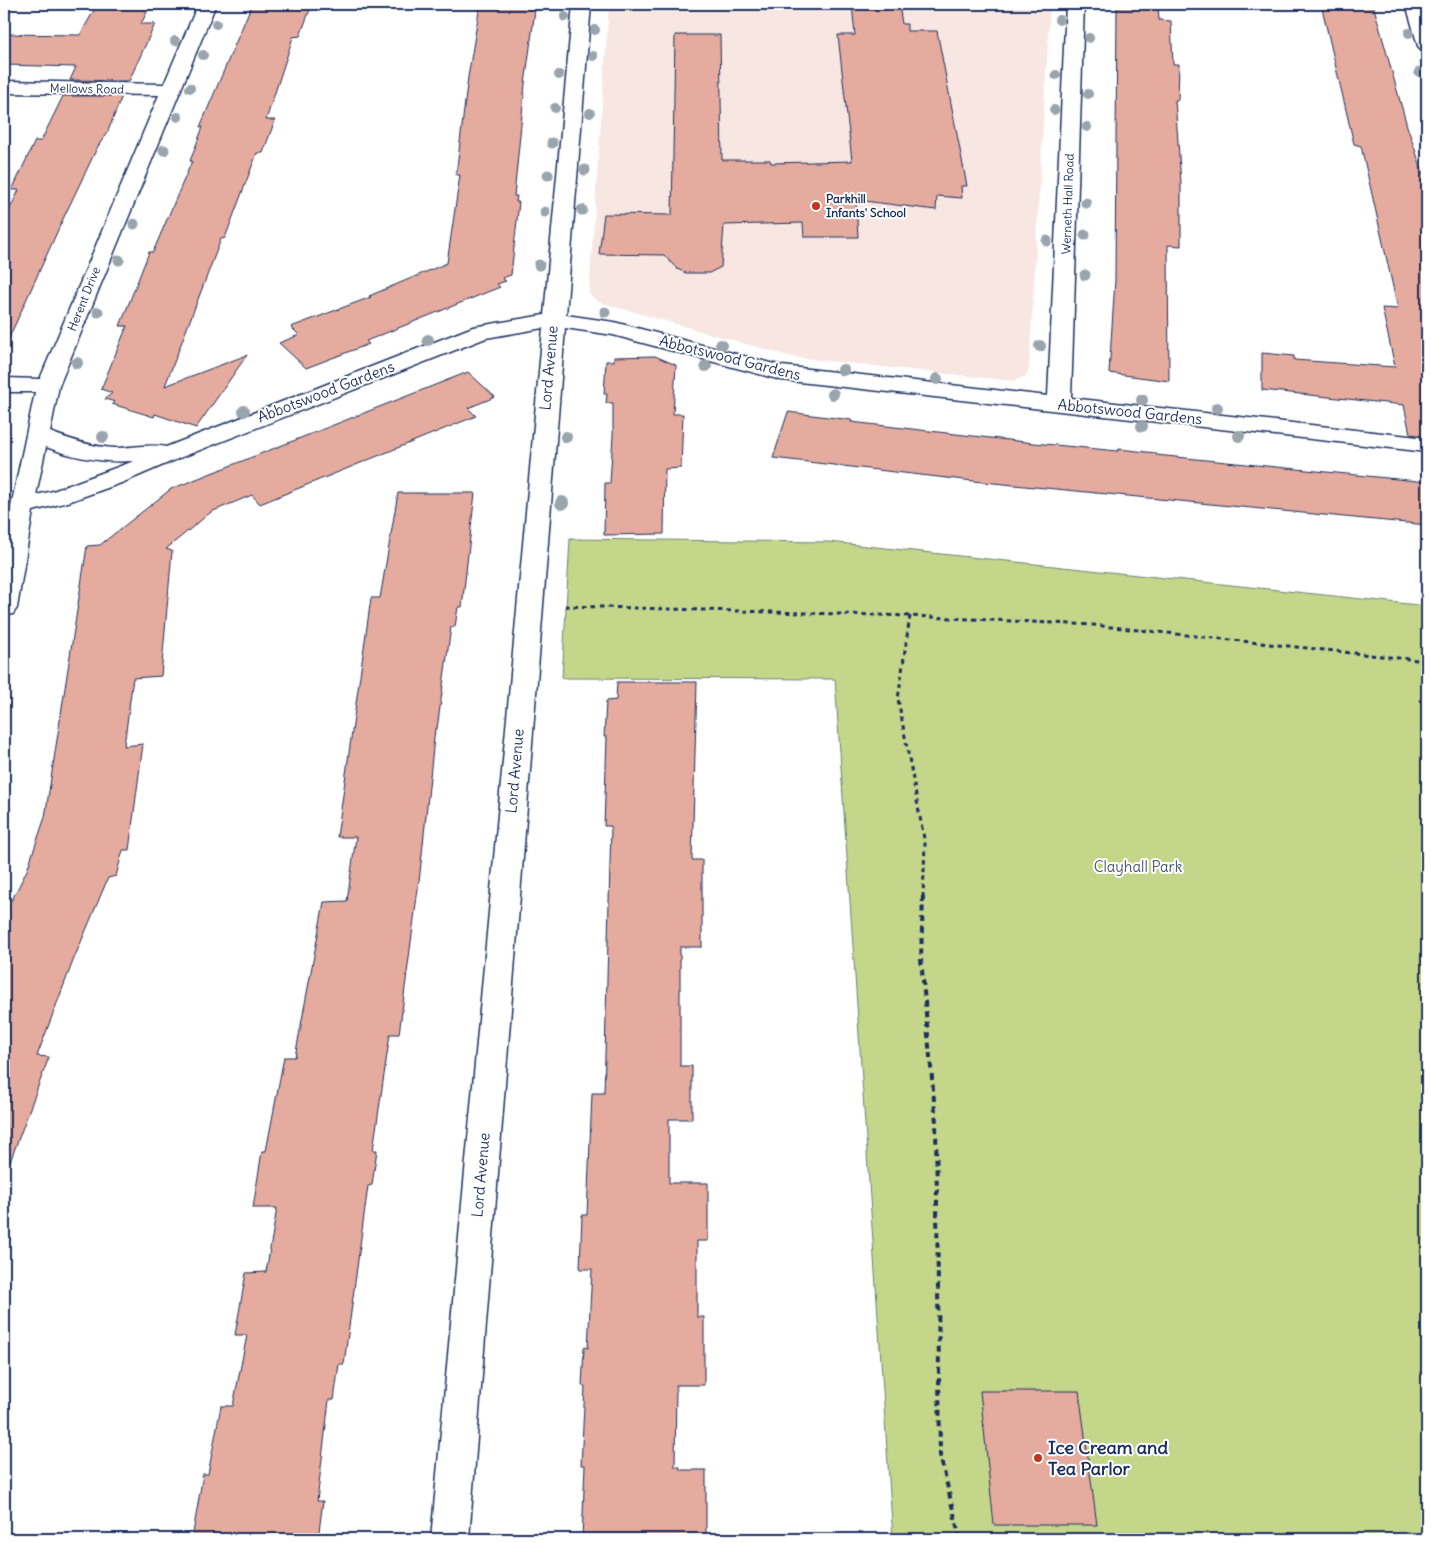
<svg xmlns="http://www.w3.org/2000/svg" width="1431" height="1543" font-family="Delius,sans-serif">
<style>
.built{fill:#f7e6e2}
.green{fill:#c4d68a;stroke:#708274}
.building{fill:#e4ab9e;stroke:#1b2f5e}
.lines{fill:none;stroke-linecap:round;stroke-linejoin:round}
.street-casing{stroke:#1b2f5e;stroke-width:3}
.path-far1{stroke:#1b2f5e;stroke-width:3;stroke-dasharray:4.5 4;stroke-linecap:butt}
.path{stroke:#1b2f5e;stroke-width:4;stroke-dasharray:6 4.5;stroke-linecap:butt}
.street{fill:#fff;fill-rule:evenodd}
.tree{fill:#99a4ac}
.poi-dot{fill:#c8321e;stroke:#fff;stroke-width:2}
.labels{text-anchor:middle;stroke-width:4;stroke-linejoin:round;paint-order:stroke}
.far-street-label{font-size:12px;fill:#1b2f5e;stroke:#fff}
.far-poi-label{font-size:12px;font-weight:bold;fill:#1b2f5e;stroke:#fff;text-anchor:start}
.street-label{font-size:15px;fill:#1b2f5e;stroke:#fff}
.park-label{font-size:15px;fill:#455969;stroke:#fff}
.near-poi-label{font-size:18px;font-weight:bold;fill:#1b2f5e;stroke:#fff;text-anchor:start}
</style>
<rect width="100%" height="100%" fill="#fff"/>
<filter id="ink" filterUnits="userSpaceOnUse"><feTurbulence type="fractalNoise" baseFrequency=".02" numOctaves="2"/><feDisplacementMap in="SourceGraphic" scale="10" xChannelSelector="R" yChannelSelector="G"/><feConvolveMatrix kernelMatrix="1 2 1 2 8 2 1 2 1" color-interpolation-filters="sRGB"/></filter>
<g filter="url(#ink)">
<path class="built" d="M 609,4 L 1050,4 L 1029,369 L 1026,376 L 1014,381 L 792,357 L 599,302 L 589,294 Z"/>
<path class="green" d="M 570,539 L 829,542 L 1427,606 L 1427,1539 L 893,1539 L 835,679 L 562,678 Z"/>
<path class="building" d="M 112,4 L 151,4 L 141,24 L 155,24 L 129,81 L 70,80 L 76,67 L 4,65 L 4,34 L 80,35 L 96,7 L 110,7 Z
M 252,4 L 312,4 L 300,36 L 293,37 L 287,56 L 266,120 L 275,120 L 263,153 L 257,153 L 225,238 L 221,239 L 165,386 L 247,355 L 196,428 L 155,414 L 154,417 L 112,404 L 115,402 L 105,399 L 112,393 L 101,389 L 127,326 L 120,326 L 149,252 L 153,252 L 192,161 L 190,161 L 203,127 L 200,127 Z
M 533,4 L 533,10 L 535,10 L 525,84 L 514,196 L 517,196 L 516,202 L 519,202 L 511,275 L 502,278 L 506,281 L 497,284 L 500,287 L 366,341 L 369,344 L 306,368 L 279,343 L 299,335 L 291,327 L 371,297 L 369,296 L 447,263 L 460,175 L 456,175 L 468,77 L 480,5 Z
M 852,4 L 899,4 L 902,24 L 907,24 L 907,31 L 937,31 L 967,186 L 961,186 L 962,198 L 937,196 L 936,210 L 856,200 L 858,237 L 804,237 L 803,223 L 724,225 L 721,267 L 709,273 L 686,273 L 677,269 L 664,255 L 599,254 L 604,214 L 672,215 L 675,35 L 720,35 L 722,160 L 770,160 L 771,163 L 852,161 L 838,35 L 855,35 Z
M 1117,4 L 1158,4 L 1159,20 L 1171,21 L 1173,64 L 1179,64 L 1178,100 L 1175,100 L 1181,183 L 1181,246 L 1168,245 L 1169,381 L 1109,373 L 1115,280 Z
M 1321,4 L 1373,4 L 1407,126 L 1427,185 L 1427,436 L 1410,434 L 1404,405 L 1262,390 L 1262,353 L 1294,356 L 1294,360 L 1395,367 L 1382,308 L 1398,309 L 1361,146 L 1354,144 Z
M 63,96 L 122,96 L 108,131 L 97,148 L 63,219 L 4,349 L 4,221 L 19,190 L 12,190 L 35,141 L 41,141 Z
M 655,356 L 676,365 L 673,414 L 683,414 L 681,468 L 665,469 L 664,534 L 604,535 L 605,483 L 610,483 L 613,435 L 613,403 L 606,403 L 607,394 L 604,394 L 606,361 L 614,361 L 614,357 Z
M 468,372 L 495,397 L 468,408 L 476,416 L 260,504 L 252,495 L 211,512 L 166,549 L 172,551 L 161,676 L 133,678 L 124,746 L 143,744 L 129,850 L 123,850 L 116,876 L 108,878 L 73,961 L 37,1056 L 49,1057 L 7,1170 L 4,1169 L 4,899 L 12,900 L 27,870 L 45,817 L 87,546 L 100,545 L 171,489 Z
M 788,412 L 852,420 L 851,422 L 1034,443 L 1118,451 L 1119,449 L 1156,453 L 1156,455 L 1427,482 L 1427,525 L 973,481 L 773,458 Z
M 398,493 L 475,493 L 462,607 L 458,607 L 455,627 L 451,627 L 437,729 L 435,729 L 420,873 L 399,1034 L 390,1034 L 373,1150 L 377,1150 L 372,1185 L 368,1186 L 344,1364 L 339,1364 L 334,1400 L 329,1400 L 317,1501 L 323,1501 L 318,1539 L 192,1539 L 203,1474 L 208,1474 L 221,1406 L 233,1406 L 247,1335 L 235,1335 L 246,1273 L 266,1272 L 277,1208 L 253,1208 L 262,1151 L 266,1151 L 284,1057 L 295,1057 L 324,902 L 347,901 L 356,837 L 337,837 L 371,598 L 380,598 Z
M 617,682 L 697,682 L 692,860 L 702,860 L 702,947 L 680,947 L 680,1066 L 692,1066 L 692,1119 L 669,1119 L 669,1183 L 708,1183 L 708,1241 L 697,1241 L 697,1317 L 704,1317 L 704,1385 L 676,1385 L 675,1467 L 680,1467 L 680,1470 L 706,1470 L 706,1539 L 582,1539 L 585,1465 L 581,1465 L 585,1386 L 582,1386 L 584,1347 L 588,1348 L 592,1269 L 580,1269 L 581,1241 L 582,1215 L 587,1215 L 592,1093 L 604,1093 L 611,826 L 604,826 L 607,737 L 604,737 L 606,701 L 616,700 Z
M 980,1391 L 1079,1391 L 1097,1525 L 994,1525 Z"/>
<g class="lines">
<g class="street-casing">
<path id="street" d="M 198,4 L 216,4 L 59,386 L 50,432 C 71,440 92,447 115,448 C 132,448 149,443 166,447 L 473,327 L 544,315 L 573,4 L 591,4 L 566,315 L 614,322 L 782,366 L 1048,396 L 1066,4 L 1084,4 L 1071,398 L 1427,438 L 1427,452 L 781,380 L 613,335 L 565,328 L 469,1539 L 431,1539 L 543,328 L 486,338 L 182,457 L 124,482 L 68,502 L 33,511 L 17,608 L 13,614 L 4,616 L 4,540 L 35,392 L 4,392 L 4,378 L 40,379 L 159,95 L 4,93 L 4,81 L 164,84 ZM 46,447 C 75,458 103,463 134,461 L 53,491 L 36,495 Z
M 1406,4 L 1424,4 L 1427,16 L 1427,51 L 1421,50 L 1418,46 Z"/>
</g>
<path class="path-far1" d="M 565,606 L 910,616 L 1093,625 L 1427,661
M 910,616 L 898,699 L 925,844 L 923,897"/>
<path class="path" d="M 923,896 L 921,959 L 936,1122 L 940,1455 L 960,1539"/>
<use href="#street" class="street"/>
</g>
<g class="tree">
<circle cx="565" cy="17" r="5"/>
<circle cx="1059" cy="20" r="5"/>
<circle cx="216" cy="24" r="5"/>
<circle cx="595" cy="30" r="5"/>
<circle cx="1409" cy="33" r="5"/>
<circle cx="1089" cy="38" r="5"/>
<circle cx="175" cy="41" r="5"/>
<circle cx="203" cy="55" r="5"/>
<circle cx="593" cy="56" r="5"/>
<circle cx="1419" cy="72" r="5"/>
<circle cx="559" cy="75" r="5"/>
<circle cx="1056" cy="75" r="5"/>
<circle cx="190" cy="88" r="5"/>
<circle cx="1088" cy="94" r="5"/>
<circle cx="555" cy="108" r="5"/>
<circle cx="1054" cy="110" r="5"/>
<circle cx="590" cy="113" r="5"/>
<circle cx="178" cy="117" r="5"/>
<circle cx="1087" cy="127" r="5"/>
<circle cx="552" cy="143" r="5.5"/>
<circle cx="164" cy="150" r="5.5"/>
<circle cx="585" cy="170" r="5.5"/>
<circle cx="548" cy="175" r="5.5"/>
<circle cx="1086" cy="203" r="5.5"/>
<circle cx="582" cy="210" r="5.5"/>
<circle cx="545" cy="212" r="5.5"/>
<circle cx="134" cy="224" r="5.5"/>
<circle cx="1085" cy="235" r="5.5"/>
<circle cx="1047" cy="241" r="5.5"/>
<circle cx="119" cy="260" r="5.5"/>
<circle cx="539" cy="265" r="5.5"/>
<circle cx="1085" cy="275" r="5.5"/>
<circle cx="98" cy="312" r="5.5"/>
<circle cx="605" cy="312" r="5.5"/>
<circle cx="428" cy="340" r="6"/>
<circle cx="721" cy="345" r="6"/>
<circle cx="1040" cy="346" r="6"/>
<circle cx="77" cy="363" r="6"/>
<circle cx="706" cy="366" r="6"/>
<circle cx="843" cy="370" r="6"/>
<circle cx="937" cy="379" r="6"/>
<circle cx="833" cy="394" r="6"/>
<circle cx="1142" cy="400" r="6"/>
<circle cx="1217" cy="408" r="6"/>
<circle cx="244" cy="411" r="6"/>
<circle cx="1142" cy="426" r="6"/>
<circle cx="1239" cy="436" r="6"/>
<circle cx="103" cy="437" r="6"/>
<circle cx="566" cy="437" r="6"/>
<circle cx="562" cy="503" r="7"/>
</g>
</g>
<g class="poi-dot">
<circle cx="816" cy="206" r="5"/>
<circle cx="1038" cy="1458" r="5"/>
</g>
<g class="labels">
<g class="far-street-label">
<text transform="translate(87 89) rotate(1)" y="4">Mellows Road</text>
<text transform="translate(1068 204) rotate(-88)" y="4">Werneth Hall Road</text>
<text transform="translate(84 299) rotate(-68)" y="4">Herent Drive</text>
</g>
<g class="far-poi-label">
<text x="826" y="203">Parkhill<tspan x="826" dy="14">Infants' School</tspan></text>
</g>
<g class="street-label">
<text transform="translate(730 358) rotate(14)" y="5">Abbotswood Gardens</text>
<text transform="translate(549 368) rotate(-85)" y="5">Lord Avenue</text>
<text transform="translate(326 392) rotate(-21)" y="5">Abbotswood Gardens</text>
<text transform="translate(1130 412) rotate(6)" y="5">Abbotswood Gardens</text>
<text transform="translate(515 771) rotate(-85)" y="5">Lord Avenue</text>
<text transform="translate(481 1175) rotate(-85)" y="5">Lord Avenue</text>
</g>
<g class="park-label">
<text x="1138" y="872">Clayhall Park</text>
</g>
<g class="near-poi-label">
<text x="1048" y="1454">Ice Cream and<tspan x="1048" dy="21">Tea Parlor</tspan></text>
</g>
</g>
<rect width="1431" height="1543" fill="none" stroke="#fff" stroke-width="20"/>
<rect x="10" y="10" width="1411" height="1523" fill="none" stroke="#1b2f5e" stroke-width="2" filter="url(#ink)"/>
</svg>
